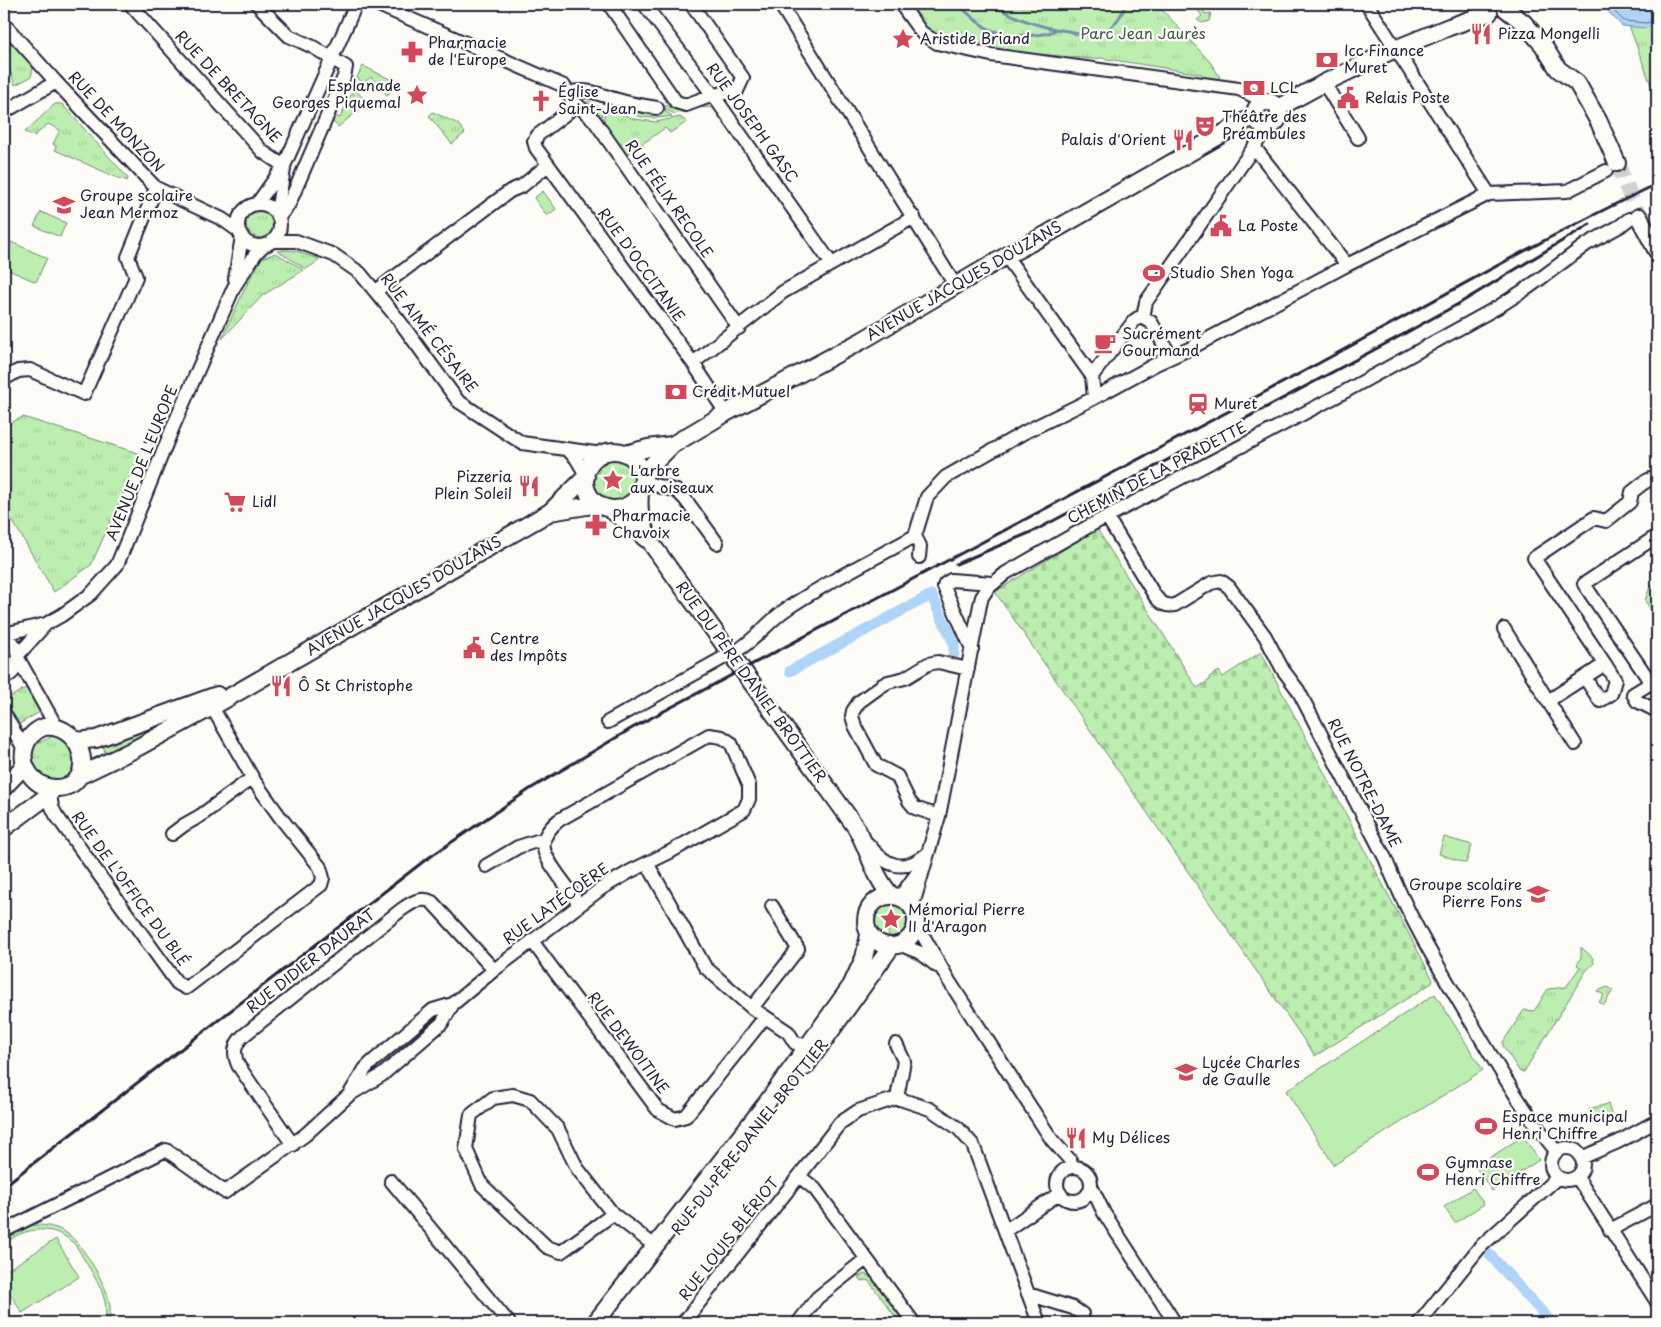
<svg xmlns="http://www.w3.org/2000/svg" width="1661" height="1327" font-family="'Playpen Sans',sans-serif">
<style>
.grass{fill:url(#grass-tufts);stroke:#6f8875}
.cemetery{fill:url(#cemetery-stones);stroke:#6f8875}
.garden{fill:#bcefaf;stroke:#6f8875}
.water{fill:#aed4f8;stroke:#768dac}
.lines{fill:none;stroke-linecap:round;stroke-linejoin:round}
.shore{stroke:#5a6987;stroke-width:1}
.stream{stroke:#768dac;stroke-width:3}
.canal{stroke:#aed4f8;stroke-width:11}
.major-tunnel{stroke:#d1d0d1;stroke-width:16;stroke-dasharray:16 8;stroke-linecap:butt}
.minor-casing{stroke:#22223b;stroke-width:16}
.major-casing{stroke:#22223b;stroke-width:20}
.minor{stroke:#fdfcf7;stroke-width:12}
.major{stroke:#fdfcf7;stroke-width:16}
.rail{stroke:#22223b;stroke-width:3}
.minor-bridge-casing{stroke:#22223b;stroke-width:16;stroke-linecap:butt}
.minor-bridge{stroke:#fdfcf7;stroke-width:12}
.labels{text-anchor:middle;stroke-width:4.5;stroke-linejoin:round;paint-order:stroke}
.park-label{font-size:15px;fill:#485558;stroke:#fdfcf7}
.poi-label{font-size:15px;fill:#22223b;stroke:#fdfcf7;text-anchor:start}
.street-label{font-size:15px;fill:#22223b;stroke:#fdfcf7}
</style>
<defs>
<pattern id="grass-tufts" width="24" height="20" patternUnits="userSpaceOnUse" patternTransform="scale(1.25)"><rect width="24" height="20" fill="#bcefaf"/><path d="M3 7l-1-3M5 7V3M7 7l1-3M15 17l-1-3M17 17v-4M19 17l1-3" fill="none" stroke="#a1cd97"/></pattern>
<pattern id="cemetery-stones" width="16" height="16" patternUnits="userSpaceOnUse" patternTransform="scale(1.25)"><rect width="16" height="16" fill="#bcefaf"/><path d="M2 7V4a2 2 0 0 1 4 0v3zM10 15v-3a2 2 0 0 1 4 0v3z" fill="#a1cd97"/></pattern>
</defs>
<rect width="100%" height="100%" fill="#fdfcf7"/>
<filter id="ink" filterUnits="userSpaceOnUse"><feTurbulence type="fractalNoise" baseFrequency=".02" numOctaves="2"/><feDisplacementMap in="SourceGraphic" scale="10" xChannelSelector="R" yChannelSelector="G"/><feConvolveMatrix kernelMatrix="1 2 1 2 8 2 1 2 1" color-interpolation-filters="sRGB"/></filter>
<g filter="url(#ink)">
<path class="grass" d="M 912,4 L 1157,4 L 1210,62 L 1220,77 L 1216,80 L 1201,81 L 1202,74 L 1101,58 L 1093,59 L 994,50 L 931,36 L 918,18 Z
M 1193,4 L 1202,4 L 1205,14 L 1211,13 L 1209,21 L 1202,23 L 1197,20 L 1202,16 Z
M 1621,4 L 1657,4 L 1657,101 Z
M 4,31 L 34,64 L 31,77 L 15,85 L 8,64 L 4,66 Z
M 363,66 L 400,84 L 387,95 L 371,77 L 363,84 L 357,77 Z
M 354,88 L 367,103 L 338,127 L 331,120 L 334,115 L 340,118 Z
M 588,101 L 601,108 L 602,112 L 602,121 L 586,105 Z
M 712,102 L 715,107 L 692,108 L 675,114 L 662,108 L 670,104 Z
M 620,103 L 663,110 L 672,116 C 653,120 635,118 619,108 Z
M 55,104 L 62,104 L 128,178 L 127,181 L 121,178 L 120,179 L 55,150 L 56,146 L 53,144 L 60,130 L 48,124 L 34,136 L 25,132 Z
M 608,110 L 621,113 L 634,119 L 656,122 L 680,117 L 687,122 L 670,133 L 665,128 L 626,155 C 618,144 595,122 608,110 Z
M 433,112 L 458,124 L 465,133 L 452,144 L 429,116 Z
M246 223a15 15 0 1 1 30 0a15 15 0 1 1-30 0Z
M 284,250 L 296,251 L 319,259 L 317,262 L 306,269 L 278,251 Z
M 276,253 L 304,270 L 263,295 L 222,339 L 245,288 L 262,258 Z
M 23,417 L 141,454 L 91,565 L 54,592 L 4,506 L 4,426 Z
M 609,459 C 655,455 632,522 601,497 C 592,491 592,481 594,472 L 598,473 C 601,466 606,465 609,459 Z
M 1657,583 L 1657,618 L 1645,601 L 1649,589 Z
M 4,641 L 13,654 L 12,664 L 4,673 Z
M 29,686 L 43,710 L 16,726 L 4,705 L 4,701 Z
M 202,703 L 107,759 L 102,741 Z
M 51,734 C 59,735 69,742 72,750 C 73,754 75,758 75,762 C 77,791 20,787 34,742 L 38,743 L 50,738 Z
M 5,799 L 14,811 L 4,818 L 4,800 Z
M 891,904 C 916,906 916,937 891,940 L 888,932 L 891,926 L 897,923 L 897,918 L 892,916 L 888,919 L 889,925 L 886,931 L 877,932 C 870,919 876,907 891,904 Z
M 1581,947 L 1593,958 L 1594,963 L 1586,971 L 1524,1072 L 1520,1072 L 1503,1046 L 1503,1042 L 1524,1010 L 1534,1011 L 1548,989 L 1566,987 L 1580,967 L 1577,965 L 1581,957 Z
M 1608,987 L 1613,990 L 1604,1005 L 1599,1002 L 1604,995 L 1597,991 Z
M 1608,1104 L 1612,1117 L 1592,1122 L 1589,1109 Z
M 864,1274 L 872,1277 L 905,1323 L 900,1323 L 868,1280 L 861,1281 L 858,1277 Z"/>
<path class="cemetery" d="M 1097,529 L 1197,688 L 1210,680 L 1209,677 L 1219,671 L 1223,677 L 1261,652 L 1433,980 L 1432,983 L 1315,1056 L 995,592 Z"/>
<path class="garden" d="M 543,191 L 556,209 L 547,216 L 534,198 Z
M 41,212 L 66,223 L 60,237 L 34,226 Z
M 11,242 L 47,258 L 36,282 L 4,268 L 4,258 Z
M 1444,837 L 1472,845 L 1466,863 L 1439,854 Z
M 1435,994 L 1483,1070 L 1334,1165 L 1286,1091 Z
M 1523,1136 L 1539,1160 L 1492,1191 L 1476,1167 Z
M 1473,1188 L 1484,1204 L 1455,1223 L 1444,1207 Z
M 35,1225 C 48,1225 58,1227 68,1234 C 82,1244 106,1284 109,1300 C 111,1308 110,1316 109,1323 L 104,1323 C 110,1302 100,1287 90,1269 C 85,1262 81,1253 76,1246 C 57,1224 24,1225 4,1245 L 4,1238 C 13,1230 24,1226 35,1225 Z
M 56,1239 L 79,1277 L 22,1313 L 4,1284 L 4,1272 Z"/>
<path class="water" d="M 1601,4 L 1657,4 L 1657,24 L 1646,28 L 1622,26 Z"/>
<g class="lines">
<path class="shore" d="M 1607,4 L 1624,21 L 1646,23 L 1657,20"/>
<path class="stream" d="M 959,4 C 967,13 981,26 993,31 C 1006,36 1043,38 1055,30
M 991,4 C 1018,19 1037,27 1068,31 C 1072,32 1075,34 1079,34 C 1103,39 1118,25 1126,4"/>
<path class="canal" d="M 790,671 L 931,595 L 954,643 L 954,655
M 1490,1255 L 1552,1323"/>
<path class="major-tunnel" d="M 1617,163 L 1639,217"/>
<g class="minor-casing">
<path id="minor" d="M 130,4 L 255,143 L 263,152 L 284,166
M 257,4 L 289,36 L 313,47 L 346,67 L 344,77 L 289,204 L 279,217
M 376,4 L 564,86 L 573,101 L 594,120 L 739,328
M 609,4 L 676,102 L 686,105 L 713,95 L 737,91 L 743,78 L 691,4
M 644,4 L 713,95 L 831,263
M 780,4 L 955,285
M 903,4 L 905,10 L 921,32 L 937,43 L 991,55 L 1239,89 L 1258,98 L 1262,103
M 1367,4 L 1489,194
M 4,24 L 56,82 L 156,188 L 222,219 L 239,231
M 1324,83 L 1358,138
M 568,93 C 587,87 600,95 618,100 C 631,104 644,106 657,108
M 573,101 L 568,112 L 538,135 L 534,141 L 536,148 L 693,363 L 726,413
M 4,112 L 56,82
M 1254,147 L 1347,265
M 257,204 L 284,166 L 356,4
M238 225a21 21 0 1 1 42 0a21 21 0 1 1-42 0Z
M 277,213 L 284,169
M 274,241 L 296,241 L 334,255 L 360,273 L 398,319 L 458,401 L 522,443 L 602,454
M 1006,256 L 1092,376
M 235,279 L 242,236
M 376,291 L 510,191 L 522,186 L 548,165
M 1143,318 L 1146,302 L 1254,147 L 1261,136 L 1264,126
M 1143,318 L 1151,322 L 1171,357
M 693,363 L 783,292 L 914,217
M 4,379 L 18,371 L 30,370 L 84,394 L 136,277 L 128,257 L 156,188
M 1094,398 L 1092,376 L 1134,321 L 1138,318 L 1143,318
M 568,450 L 576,458 L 586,475
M 643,482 L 677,491 L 685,499 L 717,543
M 1107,517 L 1155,596 C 1160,603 1166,607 1175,605 L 1211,583 L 1221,581 L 1229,587 L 1265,636 L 1283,670 L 1298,690 L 1385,858 C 1407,915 1439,968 1470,1020 C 1497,1065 1523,1111 1556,1151
M 1657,536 L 1584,584 L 1651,683 L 1657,687
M 919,557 L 920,546 L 915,536 L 927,497 L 946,477 L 1025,432 L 1094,398 L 1156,364 L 1189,349 L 1347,265 L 1489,194 L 1567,191 L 1606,171
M 1504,629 L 1548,701 L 1605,664 L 1534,558 L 1594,518 L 1606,521 L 1630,502 L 1632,492 C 1639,487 1648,477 1657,478
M 4,634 L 46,624 L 62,615 L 91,594 L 117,565 L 173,427 L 234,287 L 256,253 L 263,246
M 4,634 C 20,645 25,669 4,678
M 972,649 L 944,587 L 945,584 L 951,580 L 992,583
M 738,650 C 756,639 768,622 785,610 C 826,582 872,560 915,536
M 18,655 L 46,624
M 19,660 L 57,728
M 1585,678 L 1600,701 L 1611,694 L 1615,680 L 1605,664
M 1651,683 L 1633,694 L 1637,701 L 1657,711
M 1548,701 L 1575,744
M 4,713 L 24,749
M 608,722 L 723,658
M 50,794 L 52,807 L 56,815 L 177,983 L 186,988 L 321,885 L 323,878 L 320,867 L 280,817 L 255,782 L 212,707
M 939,816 L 915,808 L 909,801 L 897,776 L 876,765 L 855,726 L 852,716 L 853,711 L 859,702 L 881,686 L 888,682 L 905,678 L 928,664 L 938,662 L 968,669
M 172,834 L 184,825 L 200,816 L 252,778
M 868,844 C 886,867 904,874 928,853
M 647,863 L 705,967 L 752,1008 L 788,1032 L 795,1043 L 807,1045 L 814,1042
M 486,866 L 518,847 L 543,839
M 900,897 L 920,869
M 912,908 L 939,816 L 980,605 L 982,597 L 988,588 L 1006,573 L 1091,525 L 1335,397 L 1498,307 L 1529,287 L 1587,244 L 1620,226 L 1629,219
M 917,925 L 949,981 L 1052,1140 L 1070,1160 L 1073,1167
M 532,941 L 658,1110 L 675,1119 L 686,1116 L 765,1017
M 901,945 L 921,953 L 937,966
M 752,1008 L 798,949 L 772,906
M 896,1044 L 904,1061 L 897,1098
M 349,1095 L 382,1075 L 442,1023 L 453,1004 L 494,970 L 602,888 L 631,871 L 670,852 L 744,810 L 749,799 L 749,785 L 731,743 L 722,737 L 709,735 L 559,820 C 534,841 543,853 559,876 C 566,885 573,895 579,905
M 293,1145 L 238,1065 C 233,1053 234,1045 243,1036 L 401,910 C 411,903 421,896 432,902 L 494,970
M1551 1164a16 16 0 1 1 32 0a16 16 0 1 1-32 0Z
M 1581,1158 L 1618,1142 L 1657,1121
M1057 1184a17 17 0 1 1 34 0a17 17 0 1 1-34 0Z
M 1577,1177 L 1657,1302
M 391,1181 L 509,1323
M 1091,1186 L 1104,1213 L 1175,1323
M 613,1214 L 561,1252 L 547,1247 L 482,1185 L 466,1149 L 471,1115 L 493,1098 L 513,1095 L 530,1100 L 558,1129 L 577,1168 L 613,1214 L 655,1246
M 1610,1230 L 1657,1205
M 4,1231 L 166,1150 L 225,1192 L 305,1135 L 349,1095 L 365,1069 L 372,1062 L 427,1015 L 433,1010 L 453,1004
M 1005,1231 L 1060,1193
M 1028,1294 L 1073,1308 L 1082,1314 L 1083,1323
M 683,1323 L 799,1176
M 798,1323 L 817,1298 L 866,1259
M 914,1323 L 815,1189 L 799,1176 L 840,1123 L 858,1111 L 897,1098 L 930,1109 L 958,1128 L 973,1145 L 1039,1323
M 1419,1323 L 1480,1247 L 1557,1178"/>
</g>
<g class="major-casing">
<path id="major" d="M 1506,9 L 1524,23 L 1543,45 L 1558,69 L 1577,83 L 1599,122 L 1617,163
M1255 114a12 12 0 1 1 24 0a12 12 0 1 1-24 0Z
M 1278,108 L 1324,83 L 1395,49 L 1449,27 L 1489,13
M 1639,217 L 1657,251
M585 480a29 29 0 1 1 58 0a29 29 0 1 1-58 0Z
M 626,454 L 648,448 L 672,445
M 643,476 L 650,467 L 672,445 L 726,413 L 863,340 L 1006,256 L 1049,233 L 1245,121 L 1255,117
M 640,493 C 638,517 642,525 653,546 L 855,826 C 869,848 873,877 892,896
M 608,508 L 630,524 L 646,539
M 550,512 L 599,504
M 44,727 C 85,722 99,788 56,788 C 47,788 38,784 32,777 C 17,760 23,735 44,727 Z
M 75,741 L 96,739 L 217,695
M 79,776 L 133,750 L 212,707 L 550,512 L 586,477
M 4,787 L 25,765
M 4,828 L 50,794 L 51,788
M866 921a25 25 0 1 1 50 0a25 25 0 1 1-50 0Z
M 805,1067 L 891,947
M 595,1323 L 765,1105 L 851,986 L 864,958 L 869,935"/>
</g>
<use href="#minor" class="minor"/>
<use href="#major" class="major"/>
<path class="rail" d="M 956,564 L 1036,530 L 1402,335 L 1460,303 L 1590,224
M 4,1186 L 424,861 L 530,789 L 634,727 C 855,609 1076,493 1297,375 C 1417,311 1534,242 1657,184"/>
<g class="minor-bridge-casing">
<path id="minor-bridge" d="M 723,658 L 738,650"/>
</g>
<use href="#minor-bridge" class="minor-bridge"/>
</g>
</g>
<defs>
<g id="restaurant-bare" transform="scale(1.725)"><path d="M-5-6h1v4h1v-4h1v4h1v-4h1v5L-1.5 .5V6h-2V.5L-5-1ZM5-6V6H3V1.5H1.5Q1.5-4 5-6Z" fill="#d1495b" stroke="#fdfcf7" stroke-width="2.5" paint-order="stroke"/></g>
<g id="sight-bare" transform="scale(1.725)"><path d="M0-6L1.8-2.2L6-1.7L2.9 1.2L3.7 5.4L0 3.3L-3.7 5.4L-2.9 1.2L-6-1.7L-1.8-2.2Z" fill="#d1495b" stroke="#fdfcf7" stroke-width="2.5" paint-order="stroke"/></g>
<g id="pharmacy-bare" transform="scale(1.725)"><path d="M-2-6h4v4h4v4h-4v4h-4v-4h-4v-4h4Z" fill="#d1495b" stroke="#fdfcf7" stroke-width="2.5" paint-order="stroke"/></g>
<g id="bank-bare" transform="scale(1.725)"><path d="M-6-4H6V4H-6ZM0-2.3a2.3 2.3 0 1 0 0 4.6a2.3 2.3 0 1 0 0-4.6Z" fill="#d1495b" stroke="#fdfcf7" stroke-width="2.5" paint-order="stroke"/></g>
<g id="civic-bare" transform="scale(1.725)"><path d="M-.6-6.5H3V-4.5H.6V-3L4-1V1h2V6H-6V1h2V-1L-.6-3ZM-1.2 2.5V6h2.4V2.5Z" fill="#d1495b" stroke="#fdfcf7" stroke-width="2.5" paint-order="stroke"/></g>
<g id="church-bare" transform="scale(1.725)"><path d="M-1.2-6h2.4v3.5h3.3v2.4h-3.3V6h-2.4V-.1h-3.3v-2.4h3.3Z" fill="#d1495b" stroke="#fdfcf7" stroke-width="2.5" paint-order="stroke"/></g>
<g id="theatre-bare" transform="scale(1.725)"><path d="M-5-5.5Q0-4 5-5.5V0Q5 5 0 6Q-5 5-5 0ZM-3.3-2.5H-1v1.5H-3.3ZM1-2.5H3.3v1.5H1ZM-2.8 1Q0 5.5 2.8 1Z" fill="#d1495b" stroke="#fdfcf7" stroke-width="2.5" paint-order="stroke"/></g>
<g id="school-bare" transform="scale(1.725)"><path d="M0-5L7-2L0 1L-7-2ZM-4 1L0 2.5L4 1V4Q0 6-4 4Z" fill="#d1495b" stroke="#fdfcf7" stroke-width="2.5" paint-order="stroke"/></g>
<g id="stadium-bare" transform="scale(1.725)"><path d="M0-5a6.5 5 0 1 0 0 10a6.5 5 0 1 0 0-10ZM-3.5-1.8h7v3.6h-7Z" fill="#d1495b" stroke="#fdfcf7" stroke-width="2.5" paint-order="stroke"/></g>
<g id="cafe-bare" transform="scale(1.725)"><path d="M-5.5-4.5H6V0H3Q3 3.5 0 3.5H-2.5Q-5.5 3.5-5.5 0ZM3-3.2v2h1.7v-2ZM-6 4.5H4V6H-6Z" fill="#d1495b" stroke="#fdfcf7" stroke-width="2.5" paint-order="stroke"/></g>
<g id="station-bare" transform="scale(1.725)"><path d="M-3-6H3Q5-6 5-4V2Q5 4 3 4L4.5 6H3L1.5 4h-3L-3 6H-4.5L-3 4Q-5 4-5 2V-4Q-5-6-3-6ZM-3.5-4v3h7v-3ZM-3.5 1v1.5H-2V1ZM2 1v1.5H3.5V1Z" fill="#d1495b" stroke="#fdfcf7" stroke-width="2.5" paint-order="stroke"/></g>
<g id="supermarket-bare" transform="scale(1.725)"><path d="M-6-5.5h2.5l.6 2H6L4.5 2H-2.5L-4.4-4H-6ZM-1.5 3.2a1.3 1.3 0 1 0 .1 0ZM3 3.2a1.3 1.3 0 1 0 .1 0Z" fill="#d1495b" stroke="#fdfcf7" stroke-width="2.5" paint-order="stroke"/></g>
</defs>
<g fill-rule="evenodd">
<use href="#restaurant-bare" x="1481" y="34"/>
<use href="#sight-bare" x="903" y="39"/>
<use href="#pharmacy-bare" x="412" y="52"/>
<use href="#bank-bare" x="1327" y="60"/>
<use href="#bank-bare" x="1254" y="88"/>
<use href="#sight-bare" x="417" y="95"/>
<use href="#civic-bare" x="1348" y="98"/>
<use href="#church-bare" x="541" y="101"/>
<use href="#theatre-bare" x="1205" y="126"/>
<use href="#restaurant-bare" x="1183" y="140"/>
<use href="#school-bare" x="64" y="205"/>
<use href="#civic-bare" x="1221" y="226"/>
<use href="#stadium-bare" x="1154" y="273"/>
<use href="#cafe-bare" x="1105" y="343"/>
<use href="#bank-bare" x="676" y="392"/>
<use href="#station-bare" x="1198" y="404"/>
<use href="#sight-bare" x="613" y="480"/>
<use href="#restaurant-bare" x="529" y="486"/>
<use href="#supermarket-bare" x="235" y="502"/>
<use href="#pharmacy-bare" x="596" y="525"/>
<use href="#civic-bare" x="474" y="648"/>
<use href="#restaurant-bare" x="281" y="686"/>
<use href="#school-bare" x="1538" y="894"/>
<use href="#sight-bare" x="891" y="919"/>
<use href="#school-bare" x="1186" y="1072"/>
<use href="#stadium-bare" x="1486" y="1126"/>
<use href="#restaurant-bare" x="1076" y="1138"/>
<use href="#stadium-bare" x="1428" y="1172"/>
</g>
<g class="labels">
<g class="park-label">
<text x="1143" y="39">Parc Jean Jaurès</text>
</g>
<g class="poi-label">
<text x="1498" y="39">Pizza Mongelli</text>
<text x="920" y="44">Aristide Briand</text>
<text x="428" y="48">Pharmacie<tspan x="428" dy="17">de l'Europe</tspan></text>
<text x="1344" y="56">Icc Finance<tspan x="1344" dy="17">Muret</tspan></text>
<text x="401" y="91" text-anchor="end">Esplanade<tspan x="401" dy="17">Georges Piquemal</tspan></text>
<text x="1270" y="93">LCL</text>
<text x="558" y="97">Église<tspan x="558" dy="17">Saint-Jean</tspan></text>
<text x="1365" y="103">Relais Poste</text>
<text x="1222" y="122">Théâtre des<tspan x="1222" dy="17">Préambules</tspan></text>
<text x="1166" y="145" text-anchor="end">Palais d'Orient</text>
<text x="80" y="201">Groupe scolaire<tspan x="80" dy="17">Jean Mermoz</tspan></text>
<text x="1238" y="231">La Poste</text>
<text x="1170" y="278">Studio Shen Yoga</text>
<text x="1122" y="339">Sucrément<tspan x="1122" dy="17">Gourmand</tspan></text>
<text x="692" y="397">Crédit Mutuel</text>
<text x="1214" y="409">Muret</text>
<text x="630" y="476">L'arbre<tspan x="630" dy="17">aux oiseaux</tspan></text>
<text x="512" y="482" text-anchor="end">Pizzeria<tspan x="512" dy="17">Plein Soleil</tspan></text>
<text x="252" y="507">Lidl</text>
<text x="612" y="521">Pharmacie<tspan x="612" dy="17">Chavoix</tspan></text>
<text x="490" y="644">Centre<tspan x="490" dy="17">des Impôts</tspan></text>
<text x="298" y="691">Ô St Christophe</text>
<text x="1522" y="890" text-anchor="end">Groupe scolaire<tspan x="1522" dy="17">Pierre Fons</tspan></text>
<text x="908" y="915">Mémorial Pierre<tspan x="908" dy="17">II d'Aragon</tspan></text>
<text x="1202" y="1068">Lycée Charles<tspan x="1202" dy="17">de Gaulle</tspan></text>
<text x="1502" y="1122">Espace municipal<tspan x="1502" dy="17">Henri Chiffre</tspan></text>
<text x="1092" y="1143">My Délices</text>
<text x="1445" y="1168">Gymnase<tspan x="1445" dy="17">Henri Chiffre</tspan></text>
</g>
<g class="street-label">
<text transform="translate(228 87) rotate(47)" y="5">RUE DE BRETAGNE</text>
<text transform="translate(116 122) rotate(47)" y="5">RUE DE MONZON</text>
<text transform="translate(752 123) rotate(54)" y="5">RUE JOSEPH GASC</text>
<text transform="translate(669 199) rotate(55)" y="5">RUE FÉLIX RECOLE</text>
<text transform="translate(641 265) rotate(54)" y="5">RUE D'OCCITANIE</text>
<text transform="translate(964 281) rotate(-30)" y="5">AVENUE JACQUES DOUZANS</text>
<text transform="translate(429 333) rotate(52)" y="5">RUE AIMÉ CÉSAIRE</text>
<text transform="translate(142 463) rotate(-68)" y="5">AVENUE DE L'EUROPE</text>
<text transform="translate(1157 473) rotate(-28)" y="5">CHEMIN DE LA PRADETTE</text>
<text transform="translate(404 596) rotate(-30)" y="5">AVENUE JACQUES DOUZANS</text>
<text transform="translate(751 682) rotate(54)" y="5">RUE DU PÈRE DANIEL BROTTIER</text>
<text transform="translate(1364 783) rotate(63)" y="5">RUE NOTRE-DAME</text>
<text transform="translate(130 889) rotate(54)" y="5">RUE DE L'OFFICE DU BLÉ</text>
<text transform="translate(556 904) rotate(-36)" y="5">RUE LATÉCOÈRE</text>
<text transform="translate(311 961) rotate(-38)" y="5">RUE DIDIER DAURAT</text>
<text transform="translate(628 1043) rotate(53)" y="5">RUE DEWOITINE</text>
<text transform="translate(750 1137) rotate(-52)" y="5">RUE DU PÈRE DANIEL BROTTIER</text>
<text transform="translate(729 1239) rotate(-52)" y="5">RUE LOUIS BLÉRIOT</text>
</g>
</g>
<rect width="1661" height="1327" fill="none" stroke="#fdfcf7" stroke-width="20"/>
<rect x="10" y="10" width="1641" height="1307" fill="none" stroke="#22223b" stroke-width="2" filter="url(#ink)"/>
</svg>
